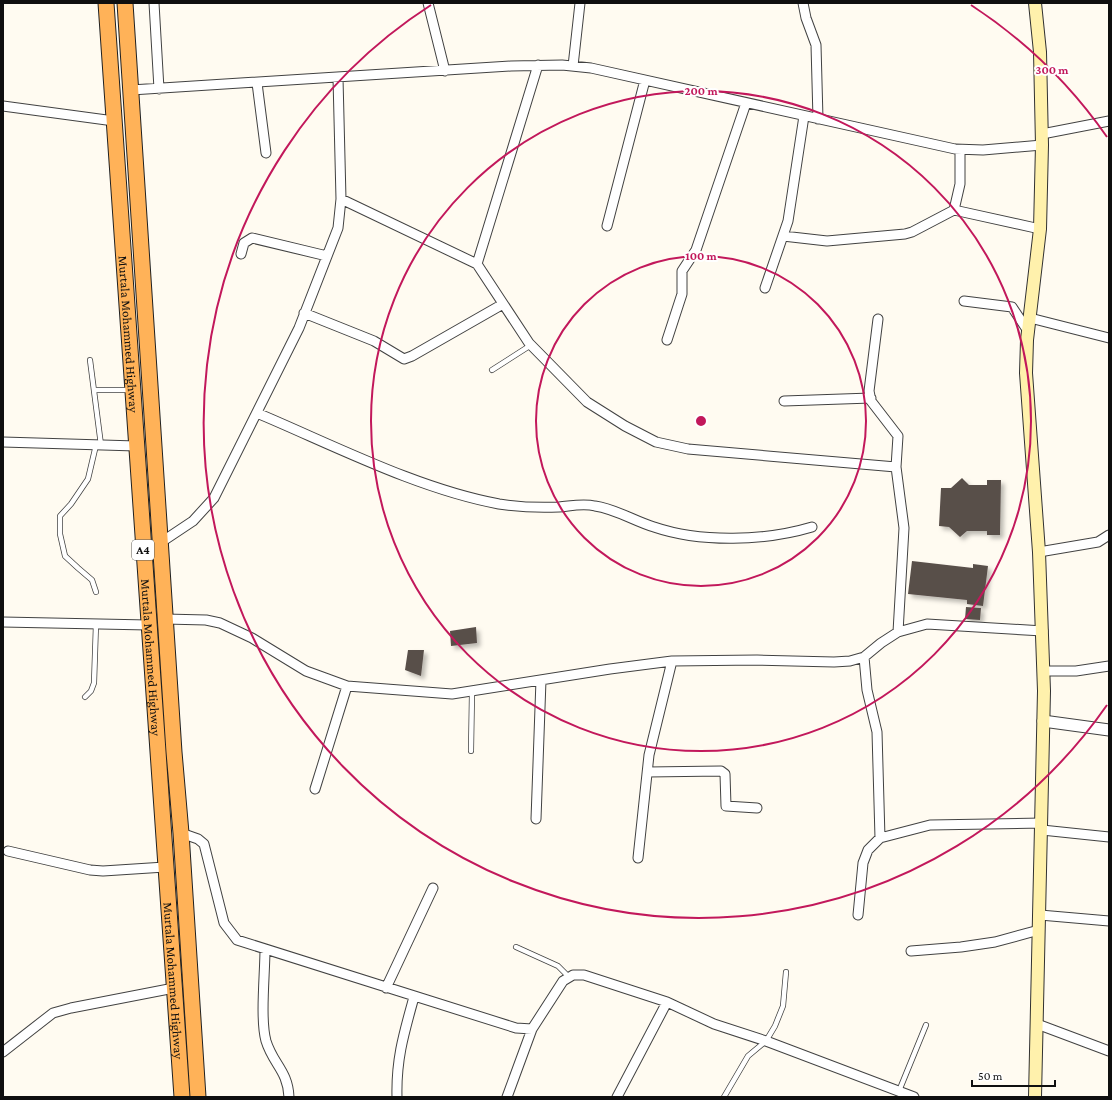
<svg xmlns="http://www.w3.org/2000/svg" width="1112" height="1100" font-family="'Crimson Pro',serif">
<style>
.building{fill:#594f4a;filter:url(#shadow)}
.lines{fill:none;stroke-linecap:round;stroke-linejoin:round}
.service-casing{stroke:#424242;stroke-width:6}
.minor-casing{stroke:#424242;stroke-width:11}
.tertiary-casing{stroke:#424242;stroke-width:13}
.secondary-casing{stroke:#313131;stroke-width:14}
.trunk-casing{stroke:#202020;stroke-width:17}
.service{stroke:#fff;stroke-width:4.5}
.minor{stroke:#fff;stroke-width:9}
.tertiary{stroke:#fff;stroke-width:11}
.secondary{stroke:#fff1ac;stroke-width:12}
.trunk{stroke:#ffb258;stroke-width:15}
.ring{fill:none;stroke:#c2185b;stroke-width:2}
.labels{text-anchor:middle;stroke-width:4;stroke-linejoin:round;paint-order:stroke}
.shield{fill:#fff;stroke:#575757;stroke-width:1}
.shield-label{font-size:12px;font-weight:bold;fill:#0f0f0f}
.street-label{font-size:13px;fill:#0f0f0f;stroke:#fff}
.centre{fill:#c2185b;stroke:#fff;stroke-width:2}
.ring-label{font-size:12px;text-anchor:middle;font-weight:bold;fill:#c2185b;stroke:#fff;stroke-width:4;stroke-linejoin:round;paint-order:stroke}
</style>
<defs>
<filter id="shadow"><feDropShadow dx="3.5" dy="3.5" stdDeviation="2" flood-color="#0004"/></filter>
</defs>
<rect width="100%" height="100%" fill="#fffbf1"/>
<path class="building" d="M 962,478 L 969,485 L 987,485 L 987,480 L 1001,480 L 1000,535 L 987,535 L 987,531 L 967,531 L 960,537 L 949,527 L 939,526 L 941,488 L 951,488 Z
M 912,561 L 973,568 L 973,564 L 988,566 L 983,606 L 967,604 L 967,600 L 908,594 Z
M 966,607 L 981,608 L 980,620 L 965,619 Z
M 476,627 L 477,643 L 451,646 L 450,631 Z
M 408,650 L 424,650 L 421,676 L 405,670 Z"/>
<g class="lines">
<g class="service-casing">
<path id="service" d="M 90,360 L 101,445
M 492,370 L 531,345
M 94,390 L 130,390
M 96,445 L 88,479 L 71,504 L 60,516 L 60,534 L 65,556 L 78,568 L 92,580 L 96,592
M 85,697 L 91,691 L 94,683 L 96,624
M 471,751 L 472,692
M 516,947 L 558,966 L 569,977
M 899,1091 L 926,1025
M 724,1097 L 748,1056 L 766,1041 L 775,1026 L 783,1006 L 786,972"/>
</g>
<g class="minor-casing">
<path id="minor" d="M 154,3 L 159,89
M 428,3 L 445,71
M 803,3 L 806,18 L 816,45 L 818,119
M 573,66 L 580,3
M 257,83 L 266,153
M 131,90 L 511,66 L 562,65 L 591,68 L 955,149 L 983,150 L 1042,145
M 3,106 L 114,121
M 1042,134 L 1109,121
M 341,199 L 477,264 L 529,343 L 587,402 L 625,426 L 656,442 L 688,449 L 896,467
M 954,210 L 1040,229
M 607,226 L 645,80
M 783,236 L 827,241 L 905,234 L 912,232 L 954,210 L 960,184 L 960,150
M 241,254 L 244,243 L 252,238 L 327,256
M 477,264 L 538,65
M 765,288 L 788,221 L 804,116
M 964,301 L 1012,307 L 1028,331
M 304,313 L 374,341 L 404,359 L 412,356 L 503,304
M 1030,318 L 1109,338
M 878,319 L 869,391 L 871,401 L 898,436 L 896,467 L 904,528 L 898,632
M 667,340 L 682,294 L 682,271 L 696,250 L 746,103
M 784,401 L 871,398
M 257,413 C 333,445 418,489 499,504 C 519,507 538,508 559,507 C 571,506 583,503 595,506 C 616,509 634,521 654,527 C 701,543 765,541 812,527
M 3,442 L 136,446
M 160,543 L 193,521 L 214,498 L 299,328 L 338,228 L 341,199 L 338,78
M 1039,552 L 1098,542 L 1109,535
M 165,619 L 206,620 L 220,623 L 252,638 L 306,671 L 347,686 L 452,694 L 610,669 L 672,661 L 757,660 L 834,662 L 850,661 L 864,657 L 881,643 L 898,632 L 927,624 L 1043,631
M 3,622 L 148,625
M 864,657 L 867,690 L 877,732 L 880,838
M 1044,671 L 1076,671 L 1109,666
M 648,772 L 721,771 L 725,774 L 726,806 L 757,808
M 315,789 L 347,686
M 536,819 L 541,680
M 1042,830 L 1109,837
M 181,833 L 198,839 L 204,844 L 224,923 L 237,940 L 516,1028 L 532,1029 L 563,981 L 573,975 L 584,975 L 667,1002 L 714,1024 L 766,1041 L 914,1097
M 8,851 L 90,870 L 103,871 L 165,867
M 638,858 L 649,755 L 672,661
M 858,915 L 863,863 L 868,850 L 880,838 L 930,825 L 1042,823
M 1040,915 L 1109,921
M 265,949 C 265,974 260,1019 266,1041 C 273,1064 288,1071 289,1097
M 911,951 L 961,947 L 995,942 L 1039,930
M 386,988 L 433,888
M 1037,1024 L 1109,1051
M 3,1052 L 53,1013 L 71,1008 L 174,988
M 397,1097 C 396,1059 404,1033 414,997
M 507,1097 L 532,1029
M 617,1097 L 667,1002"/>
</g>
<g class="tertiary-casing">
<path id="tertiary" d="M 1043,721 L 1109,730"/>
</g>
<g class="secondary-casing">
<path id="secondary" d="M 1035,1097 L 1044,691 L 1039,552 L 1026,373 L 1027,340 L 1040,229 L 1042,145 L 1040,52 L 1035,3"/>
</g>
<g class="trunk-casing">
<g id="trunk">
<path id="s1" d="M 106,3 L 182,1097"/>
<path d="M 125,3 L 174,752 L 181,833 L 198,1097"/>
</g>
</g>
<use href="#service" class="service"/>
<use href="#minor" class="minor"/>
<use href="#tertiary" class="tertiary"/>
<use href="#secondary" class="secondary"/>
<use href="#trunk" class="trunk"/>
</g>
<g class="ring">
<circle cx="701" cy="421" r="165"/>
<circle cx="701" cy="421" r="330"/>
<path d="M1107 705A496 496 0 1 1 431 5M971 5A496 496 0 0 1 1107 137"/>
</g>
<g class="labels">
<rect class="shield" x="132" y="540" width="22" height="20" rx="3"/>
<g class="shield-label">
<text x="143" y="554">A4</text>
</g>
<g class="street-label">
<text dy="5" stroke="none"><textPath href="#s1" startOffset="332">Murtala Mohammed Highway</textPath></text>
<text dy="5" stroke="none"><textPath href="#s1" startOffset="656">Murtala Mohammed Highway</textPath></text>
<text dy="5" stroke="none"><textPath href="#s1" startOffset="980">Murtala Mohammed Highway</textPath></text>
</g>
</g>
<circle cx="701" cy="421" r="6" class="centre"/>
<g class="ring-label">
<text x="1052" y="74">300 m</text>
<text x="701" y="95">200 m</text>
<text x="701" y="260">100 m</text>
</g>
<rect width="1112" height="1100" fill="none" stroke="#0f0f0f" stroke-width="8"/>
<path d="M972 1080v6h83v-6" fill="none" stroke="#0f0f0f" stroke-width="2"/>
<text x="978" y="1080" font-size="12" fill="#0f0f0f" stroke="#ffffff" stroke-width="3" paint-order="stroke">50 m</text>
</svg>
